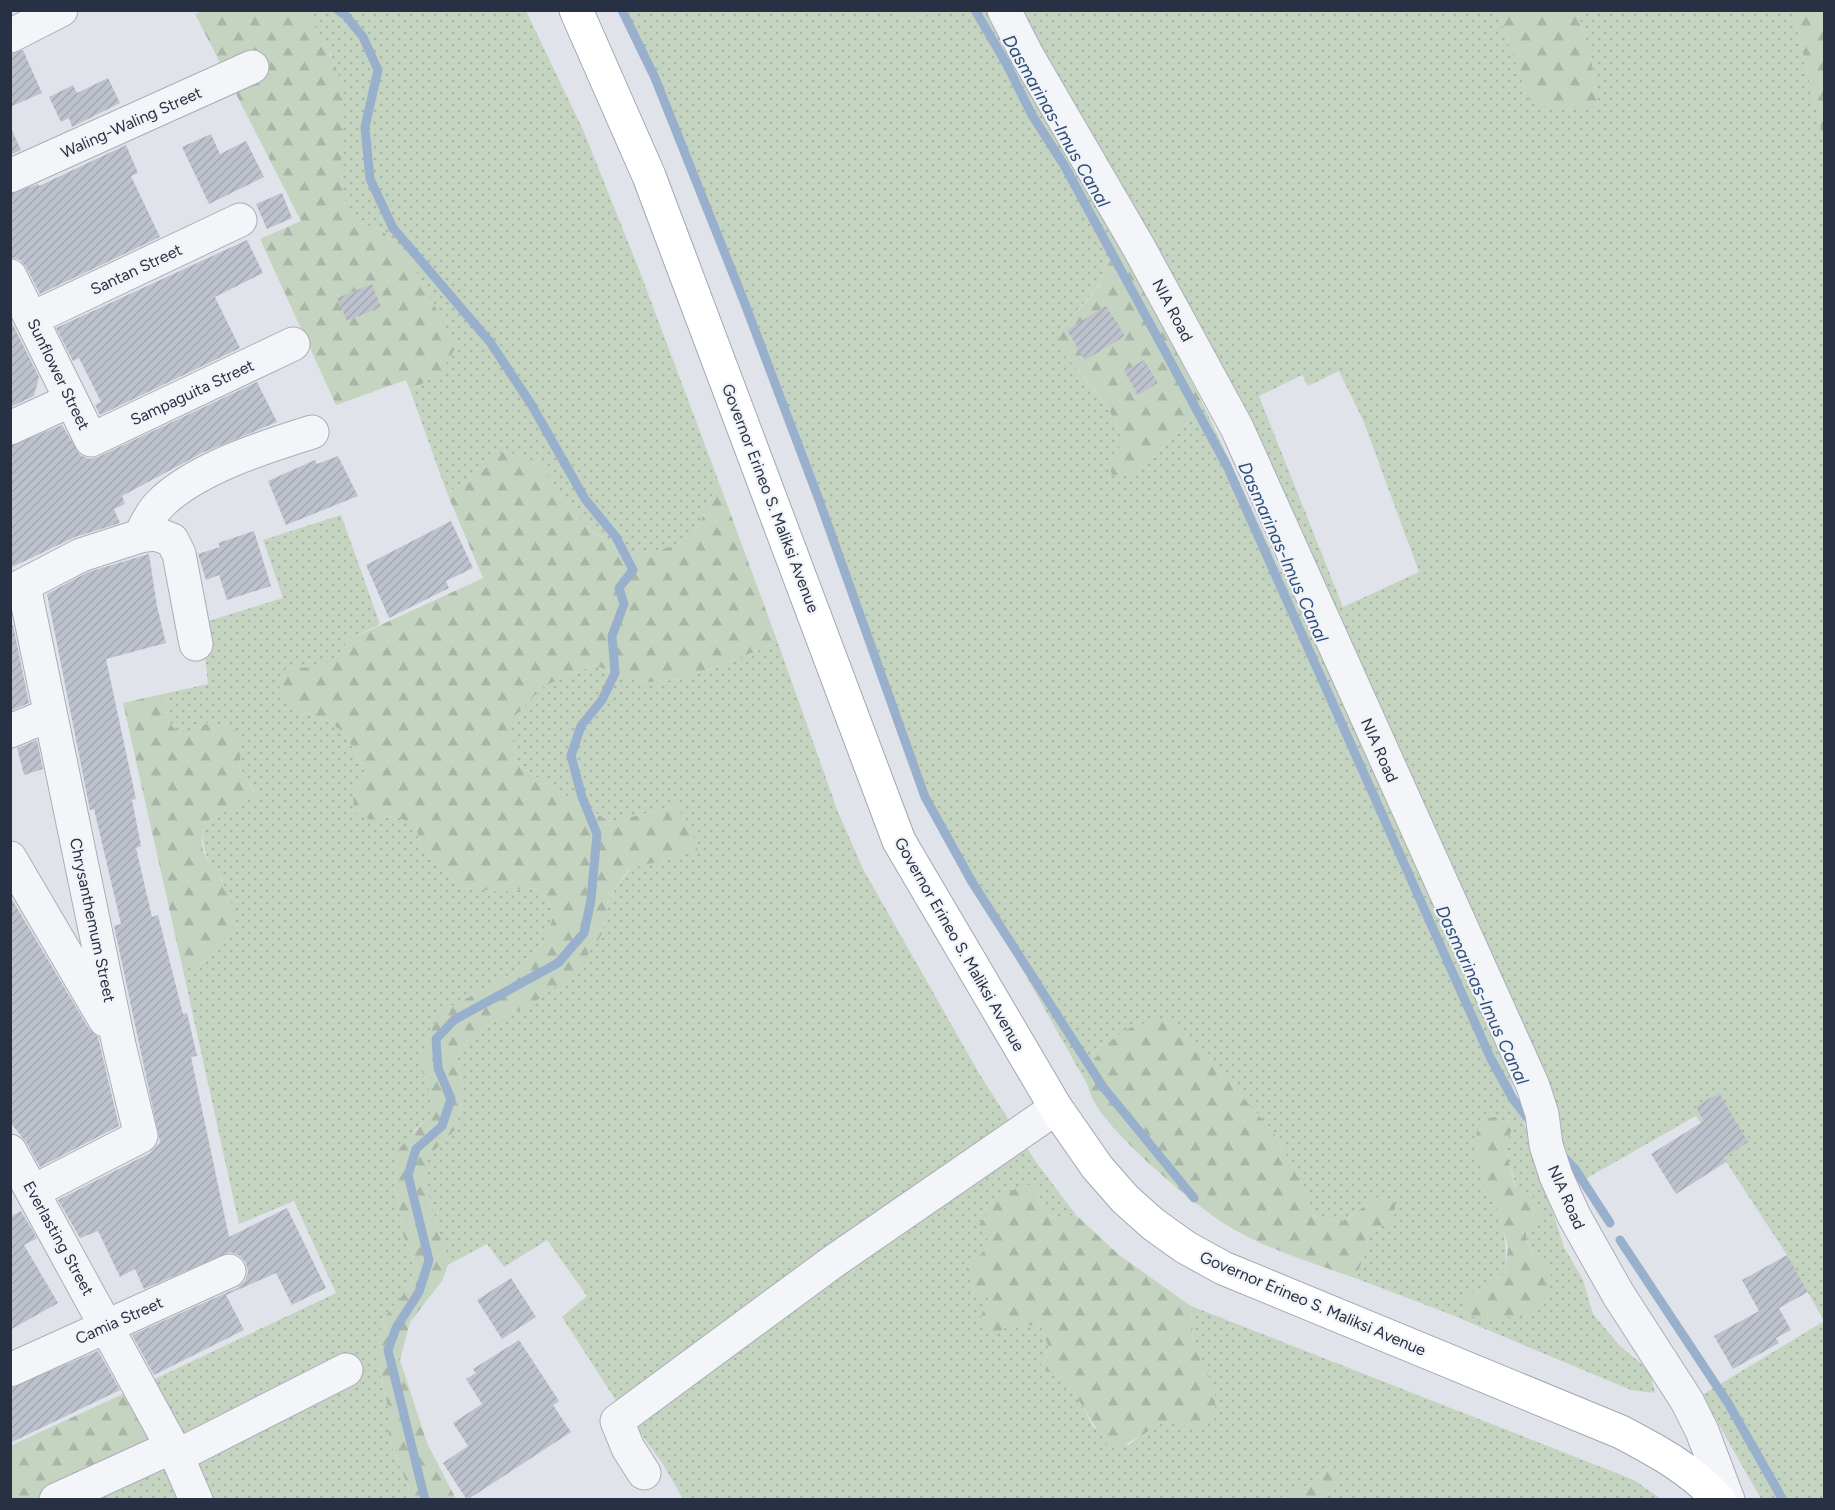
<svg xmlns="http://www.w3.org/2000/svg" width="1835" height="1510" font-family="Figtree,sans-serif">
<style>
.grass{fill:url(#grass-dots);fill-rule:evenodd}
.forest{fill:url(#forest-firs)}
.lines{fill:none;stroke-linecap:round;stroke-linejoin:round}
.stream{stroke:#99b0cc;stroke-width:9}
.building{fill:url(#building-hatch)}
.minor-casing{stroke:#a9aeb8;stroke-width:35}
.major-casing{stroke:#9fa7b6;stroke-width:35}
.minor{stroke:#f3f5f8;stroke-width:33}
.major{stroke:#fff;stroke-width:33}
.labels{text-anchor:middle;stroke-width:4.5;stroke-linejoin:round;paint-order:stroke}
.street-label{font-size:16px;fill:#283043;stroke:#f0f3f7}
.water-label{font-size:18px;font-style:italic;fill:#2f4d79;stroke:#f0f3f7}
</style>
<defs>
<pattern id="grass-dots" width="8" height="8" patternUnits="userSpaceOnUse" patternTransform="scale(1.5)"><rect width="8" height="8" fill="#c5d4c1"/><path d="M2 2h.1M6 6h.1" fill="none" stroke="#a9b6a7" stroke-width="1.8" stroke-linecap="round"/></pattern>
<pattern id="forest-firs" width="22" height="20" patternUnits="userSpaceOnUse" patternTransform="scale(1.5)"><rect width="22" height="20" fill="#c5d4c1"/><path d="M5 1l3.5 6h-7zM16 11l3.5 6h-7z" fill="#a9b6a7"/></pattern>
<pattern id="building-hatch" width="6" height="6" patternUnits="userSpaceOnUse" patternTransform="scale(1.5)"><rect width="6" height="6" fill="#bdc2cd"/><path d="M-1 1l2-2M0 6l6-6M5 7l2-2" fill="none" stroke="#a2a7b1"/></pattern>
</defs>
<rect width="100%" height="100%" fill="#e0e4ea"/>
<path class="grass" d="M 892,10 L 905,21 L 938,11 L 987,11 L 1124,250 L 1106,261 L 1100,284 L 1059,332 L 1059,347 C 1084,381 1111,400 1123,443 L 1108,461 L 1154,458 L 1203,404 L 1327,669 L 1508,1072 L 1564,1247 L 1583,1280 L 1593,1314 L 1620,1346 L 1650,1371 L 1655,1393 L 1631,1390 L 1452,1315 L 1355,1278 L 1367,1250 L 1366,1234 L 1394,1220 L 1378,1197 L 1343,1221 L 1315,1218 L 1305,1189 L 1273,1131 L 1173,1020 L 1093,1061 L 1088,1086 L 925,797 L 819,500 L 745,304 L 655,78 L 622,11 ZM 1506,1149 L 1516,1188 L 1533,1197 C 1528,1222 1520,1238 1537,1260 L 1464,1316 L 1467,1295 L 1487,1288 L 1505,1273 C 1508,1249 1504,1227 1495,1204 C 1488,1188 1483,1183 1482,1164 Z
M 308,11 L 526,11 L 584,132 L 640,272 L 720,485 C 704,502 704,527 687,538 C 642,568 597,543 567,505 C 558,493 550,473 538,464 C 530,457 513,455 503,451 L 476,476 L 447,493 L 410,390 L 419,386 L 434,308 L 417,273 L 382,230 L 354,221 L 344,201 L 340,164 L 342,118 L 331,55 L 316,33 Z
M 1019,11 L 1501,11 L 1498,12 L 1530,103 L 1598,106 L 1591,58 L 1577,11 L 1793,11 L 1824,143 L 1824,1499 L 1761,1499 L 1702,1395 L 1824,1321 L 1787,1255 L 1696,1116 L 1573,1186 L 1556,1127 ZM 1339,371 L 1363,420 L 1419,572 L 1343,607 L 1259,396 L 1302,375 L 1308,386 Z
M 341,515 L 380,624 L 348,640 L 341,654 L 328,665 L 306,669 L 287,667 L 295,709 L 327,721 L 345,733 L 366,773 L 353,791 L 371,820 L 393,816 L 416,824 L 420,848 L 461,888 L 499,891 L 539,888 L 555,911 L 546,939 L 513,973 L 445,1010 L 420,1066 L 430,1091 L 430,1115 L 414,1131 L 394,1179 L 403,1235 L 414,1260 L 411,1285 L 384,1318 L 376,1354 L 389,1412 L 389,1440 L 408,1486 L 410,1499 L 35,1500 L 138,1452 L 127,1392 L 336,1293 L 294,1201 L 239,1224 L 183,970 L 206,961 L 223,881 C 207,862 199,847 205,822 L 256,795 L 239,766 L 242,748 L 211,721 L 186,735 C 165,726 165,714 167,693 L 208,684 L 202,623 L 283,598 L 263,540 Z
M 778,643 L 838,812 L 863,869 L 980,1075 L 1036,1162 L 1076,1215 L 1053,1218 L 1038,1205 L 1039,1184 L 991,1243 L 989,1296 L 1015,1323 L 1042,1327 L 1050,1352 L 1040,1367 L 1060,1376 L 1075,1392 L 1094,1428 L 1129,1445 L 1151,1427 L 1173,1419 L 1202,1362 L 1193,1337 L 1191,1306 L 1634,1480 L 1661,1499 L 1316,1499 L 1334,1492 L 1328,1469 L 1308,1486 L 1277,1500 L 683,1499 L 663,1464 L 613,1396 L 562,1317 L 587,1296 L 547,1240 L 504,1267 L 487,1244 L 448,1265 L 425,1182 L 425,1158 L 455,1130 L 464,1094 L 457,1058 L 468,1040 L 497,1020 L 530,1005 L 602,934 L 608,899 L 676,806 L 611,822 L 555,790 L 518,764 L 508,722 L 544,686 L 594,665 L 642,683 L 681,679 Z"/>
<path class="forest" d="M 205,10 L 308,11 C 318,38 338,61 342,90 C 348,137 330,176 354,221 L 382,230 L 417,273 L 456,347 L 440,374 L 410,390 L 406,380 L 336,405 L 260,239 L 301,221 L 195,14 Z
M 892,11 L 938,11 L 905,21 Z
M 1501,11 L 1577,11 L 1591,58 L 1598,106 L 1557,108 L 1530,103 L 1498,12 Z
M 1793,11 L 1824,11 L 1824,143 Z
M 1124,250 L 1203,404 L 1154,458 L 1130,474 L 1112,475 L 1108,461 L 1123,443 C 1111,400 1084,380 1059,347 L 1059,332 L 1100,285 L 1106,261 Z
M 503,451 C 513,454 530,457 538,463 C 550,473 558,493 567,505 C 596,543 642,568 687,538 C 704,527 704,502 720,485 L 778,643 L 681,679 L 642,683 L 594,665 L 544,686 L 509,722 L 518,764 L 555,790 L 611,822 L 676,806 L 690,825 L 698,851 L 629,869 L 608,899 L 602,934 L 575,973 L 530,1005 L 497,1020 L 468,1040 L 457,1058 L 464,1094 L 455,1130 L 425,1159 L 425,1182 L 448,1265 L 442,1281 L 410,1322 L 400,1360 L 427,1443 L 456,1499 L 410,1499 L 408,1486 L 389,1440 L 389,1412 L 376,1354 L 384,1318 L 411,1285 L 414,1260 L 403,1235 L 394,1179 L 395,1153 L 430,1115 L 430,1091 L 420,1066 L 428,1032 L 445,1010 L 513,973 L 546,939 L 555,911 L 539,888 L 498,891 L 461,888 L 420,848 L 416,824 L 393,816 L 371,820 L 354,812 L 353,791 L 366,773 L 345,733 L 327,721 L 295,709 L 276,682 L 287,667 C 315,670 334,666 348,640 L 483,578 L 447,493 L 476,476 Z
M 167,693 C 165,714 165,726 186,735 L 211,721 L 235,730 L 242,748 L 239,766 L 256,796 L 205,822 C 196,859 210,856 223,883 C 228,893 232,905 236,915 C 224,951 218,957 183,970 L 123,703 Z
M 1173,1019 L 1273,1131 L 1305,1189 L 1315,1218 L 1343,1221 L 1378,1197 L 1395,1204 L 1394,1220 L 1366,1234 L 1367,1250 L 1355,1278 C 1312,1263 1266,1249 1228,1226 C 1197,1207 1090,1120 1088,1085 C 1088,1075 1092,1062 1098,1055 C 1121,1027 1138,1022 1173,1019 Z
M 1495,1117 L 1513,1123 L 1506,1149 L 1515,1187 L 1533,1197 L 1541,1217 L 1526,1232 C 1528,1253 1534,1258 1552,1269 L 1548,1292 L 1529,1314 L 1497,1319 L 1464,1316 L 1466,1295 L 1487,1288 L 1505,1273 L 1508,1247 L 1495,1204 L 1483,1183 L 1482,1164 L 1474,1146 L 1480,1119 Z
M 1039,1183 L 1038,1205 L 1053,1218 L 1076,1215 L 1119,1255 L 1191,1306 L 1193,1337 L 1215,1393 L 1215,1419 L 1191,1429 L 1173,1419 C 1150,1427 1135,1444 1111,1448 C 1083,1416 1081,1386 1040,1367 L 1050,1352 L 1042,1327 L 1015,1323 L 992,1335 L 980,1319 L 989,1296 L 974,1292 L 966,1269 L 991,1244 L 978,1227 C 997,1200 1005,1188 1039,1183 Z
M 127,1392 C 138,1413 151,1429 138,1452 L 35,1499 L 11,1499 L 10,1446 Z
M 1328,1469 L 1337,1476 L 1334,1492 L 1316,1499 L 1277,1499 L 1308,1486 Z"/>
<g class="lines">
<path class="stream" d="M 338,10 L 346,16 L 363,37 L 378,70 L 365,127 L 370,179 L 393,228 L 490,342 L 531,404 L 585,499 L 616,537 L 633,570 L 619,588 L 624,604 L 612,636 L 615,673 L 602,700 L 581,726 L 571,756 L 582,797 L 597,834 L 591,900 L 584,933 L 558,963 L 454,1020 L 436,1039 L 438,1068 L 451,1099 L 442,1126 L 416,1149 L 408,1175 L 429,1260 L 419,1292 L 396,1328 L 388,1350 L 425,1500
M 622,10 L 655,78 L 745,304 L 819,500 L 925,797 L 972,882 L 1103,1087 L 1194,1198
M 975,10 L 1006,63 L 1032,115 L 1064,165 L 1227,466 L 1491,1059 L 1513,1099 L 1530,1121
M 1561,1154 L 1575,1169 L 1610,1223
M 1620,1240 L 1728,1403 L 1783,1500"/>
</g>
<path class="building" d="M 23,50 L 42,93 L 10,107 L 10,54 Z
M 108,78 L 120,103 L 72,127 L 69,118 L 61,122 L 49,97 L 73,85 L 77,93 Z
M 10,126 L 21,150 L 10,155 Z
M 211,134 L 220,154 L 246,141 L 264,177 L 209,204 L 182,147 Z
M 126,145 L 138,173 L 131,176 L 160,237 L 40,294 L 26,267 L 20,260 L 10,257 L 10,194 L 38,184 L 39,186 Z
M 282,193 L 292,218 L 267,229 L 256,204 Z
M 247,240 L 263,273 L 215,297 L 240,348 L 100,415 L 95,405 L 101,402 L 79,358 L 73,361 L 56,328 Z
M 372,284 L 381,307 L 347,321 L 337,298 Z
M 1106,306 L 1125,336 L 1085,360 L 1067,330 Z
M 10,319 L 39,377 L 34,396 L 10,407 Z
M 1144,360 L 1158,383 L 1138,395 L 1124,371 Z
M 257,382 L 277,422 L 202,453 L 122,496 L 125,504 L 114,509 L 120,523 L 75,537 L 10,568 L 10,446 L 62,425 L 80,455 L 89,459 L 98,457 Z
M 338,456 L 358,496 L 286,525 L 268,481 L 315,460 L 317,464 Z
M 451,521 L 473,568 L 446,581 L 449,588 L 389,618 L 366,565 Z
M 254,531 L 271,586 L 227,600 L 219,575 L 206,580 L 198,554 L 220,547 L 218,543 Z
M 149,554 L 157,606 L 166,643 L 106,659 L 136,799 L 132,800 L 141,846 L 136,848 L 152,917 L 158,915 L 183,1014 L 187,1013 L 197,1056 L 191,1057 L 229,1237 L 287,1208 L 326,1288 L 292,1305 L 276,1273 L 226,1295 L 244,1330 L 154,1375 L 132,1335 L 237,1288 L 245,1281 L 248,1272 L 246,1263 L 240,1256 L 230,1252 L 144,1289 L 135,1269 L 120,1277 L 98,1231 L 80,1238 L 58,1200 L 150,1153 L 160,1142 L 114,926 L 121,924 L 94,809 L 90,810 L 47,594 L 88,572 Z
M 10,625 L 13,625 L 29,703 L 10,711 Z
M 37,740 L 43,769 L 24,775 L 17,748 Z
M 10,896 L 89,1029 L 98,1037 L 119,1126 L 40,1167 L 26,1142 L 10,1122 Z
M 1719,1093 L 1748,1142 L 1723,1158 L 1726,1162 L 1676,1194 L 1651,1154 L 1704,1121 L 1696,1107 Z
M 21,1211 L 37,1238 L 24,1245 L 58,1303 L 10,1330 L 10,1217 Z
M 1787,1255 L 1808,1292 L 1779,1308 L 1791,1330 L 1776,1338 L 1779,1343 L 1733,1369 L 1714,1336 L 1759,1311 L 1742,1280 Z
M 511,1278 L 536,1317 L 502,1339 L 477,1300 Z
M 519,1340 L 559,1401 L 553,1405 L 571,1432 L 467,1500 L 443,1463 L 468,1446 L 453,1423 L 482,1404 L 466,1379 L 476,1373 L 473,1369 Z
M 98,1351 L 120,1390 L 10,1443 L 10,1388 Z"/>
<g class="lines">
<g class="minor-casing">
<path id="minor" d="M 1004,10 L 1027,55 L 1138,246 L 1237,428 L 1533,1086 L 1542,1114 L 1546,1145 L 1556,1176 L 1574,1216 L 1618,1294 L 1687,1401 L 1702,1431 L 1728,1500
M 10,36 L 61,10
M 10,176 L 252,67
M 10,276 L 91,440 L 293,344
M 31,319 L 240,220
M 10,428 L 71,400
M 140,536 C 145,526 151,513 159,505 C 194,469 264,447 312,432
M 24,586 L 119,1045 L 141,1136 L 34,1191
M 10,592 L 81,555 L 140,536 L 156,534 L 172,540 L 179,554 L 196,644
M 10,731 L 49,715
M 10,858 L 105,1020
M 10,1151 L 177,1456 L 196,1500
M 10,1370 L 229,1271
M 177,1456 L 346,1370
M 644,1473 L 628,1448 L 617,1421 L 834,1261 L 1056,1108
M 56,1500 L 172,1447"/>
</g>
<g class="major-casing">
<path id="major" d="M 576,10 L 649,176 L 899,841 L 1056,1108 L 1097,1167 L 1125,1199 L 1153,1224 L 1185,1247 L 1223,1268 L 1621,1432 C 1657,1451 1691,1469 1719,1500"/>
</g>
<use href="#minor" class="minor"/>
<use href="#major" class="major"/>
</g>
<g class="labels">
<g class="street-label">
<text transform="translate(131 122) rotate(-24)" y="6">Waling-Waling Street</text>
<text transform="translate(136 269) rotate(-25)" y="6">Santan Street</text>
<text transform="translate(1173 310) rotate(62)" y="6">NIA Road</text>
<text transform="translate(59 374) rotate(64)" y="6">Sunflower Street</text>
<text transform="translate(192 392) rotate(-25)" y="6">Sampaguita Street</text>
<text transform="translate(771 498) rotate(69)" y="6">Governor Erineo S. Maliksi Avenue</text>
<text transform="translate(1380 750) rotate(66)" y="6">NIA Road</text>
<text transform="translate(93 920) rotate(78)" y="6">Chrysanthemum Street</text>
<text transform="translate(960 944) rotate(60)" y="6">Governor Erineo S. Maliksi Avenue</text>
<text transform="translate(1567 1197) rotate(66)" y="6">NIA Road</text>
<text transform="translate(59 1238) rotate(61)" y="6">Everlasting Street</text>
<text transform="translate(1313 1303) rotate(23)" y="6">Governor Erineo S. Maliksi Avenue</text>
<text transform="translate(119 1320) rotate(-24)" y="6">Camia Street</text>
</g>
<g class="water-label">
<text transform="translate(1056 121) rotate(60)" y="6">Dasmarinas-Imus Canal</text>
<text transform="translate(1283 552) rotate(66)" y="6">Dasmarinas-Imus Canal</text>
<text transform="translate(1482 995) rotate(65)" y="6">Dasmarinas-Imus Canal</text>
</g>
</g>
<rect width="1835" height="1510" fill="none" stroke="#283043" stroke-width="24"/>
</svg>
